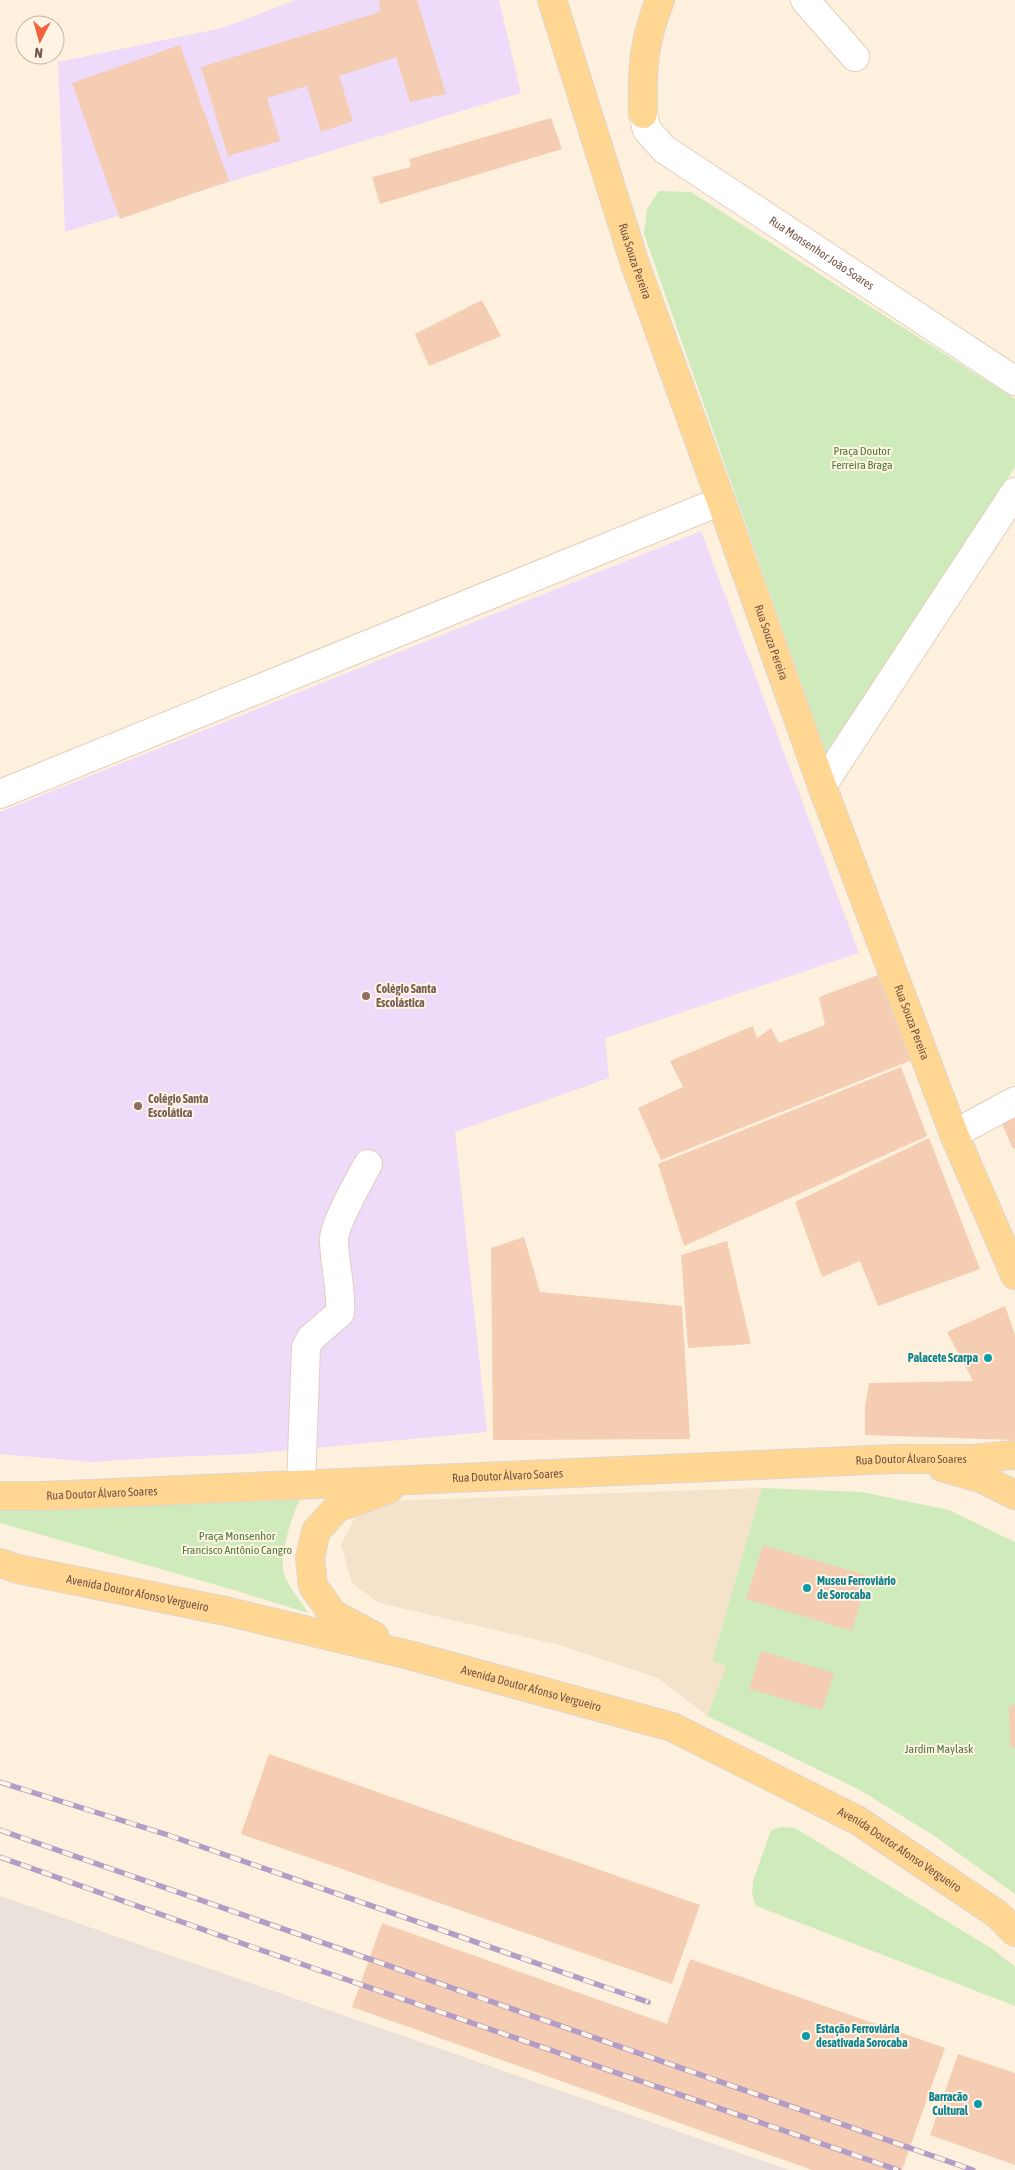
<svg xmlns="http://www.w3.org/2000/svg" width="1015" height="2170" font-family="'Asap Condensed',sans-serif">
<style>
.residential{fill:#f5e2cb}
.industrial{fill:#eae2da}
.education{fill:#eedaf9}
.green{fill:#cfebbb}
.building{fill:#f4cdb3}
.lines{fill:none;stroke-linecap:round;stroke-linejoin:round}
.minor-casing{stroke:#e3cebc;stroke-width:30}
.major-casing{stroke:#ded6d2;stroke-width:30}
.minor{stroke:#fff;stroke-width:28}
.major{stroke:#ffd692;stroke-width:28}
.rail-casing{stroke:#b39cc6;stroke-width:5.5}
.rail{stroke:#fff4e4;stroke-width:4;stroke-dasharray:11;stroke-linecap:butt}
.education-dot{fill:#8d6e63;stroke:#fff4e4;stroke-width:2}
.culture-dot{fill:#0f9aa8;stroke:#fff4e4;stroke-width:2}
.labels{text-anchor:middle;stroke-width:4;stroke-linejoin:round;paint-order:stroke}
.street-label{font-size:12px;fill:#745545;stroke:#fff4e4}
.park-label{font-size:12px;fill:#4e7a3c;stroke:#fff4e4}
.education-label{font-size:12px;font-weight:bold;fill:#785e54;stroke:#fff4e4;text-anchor:start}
.culture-label{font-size:12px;font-weight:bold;fill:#0d838f;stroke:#fff4e4;text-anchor:end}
</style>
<rect width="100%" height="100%" fill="#fdf1dd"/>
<path class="residential" d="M 762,1488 L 712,1660 L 728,1666 L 707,1716 L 658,1678 L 559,1645 L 379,1603 L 352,1583 L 341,1545 L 357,1513 L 386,1501 Z"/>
<path class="industrial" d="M 0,1896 L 789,2170 L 0,2170 Z"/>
<path class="education" d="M 296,0 L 499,0 L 521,93 L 65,232 L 58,62 L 222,28 Z
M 701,531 L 859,953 L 605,1038 L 609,1078 L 455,1132 L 487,1432 L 248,1454 L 170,1457 L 92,1462 L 0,1454 L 0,812 Z"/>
<path class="green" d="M 659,191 L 691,192 L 1015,399 L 1015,467 L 826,753 L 644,234 L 647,209 Z
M 762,1488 L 862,1492 L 949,1510 L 1015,1542 L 1015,1894 L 933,1835 L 858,1789 L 707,1716 L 727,1666 L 712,1661 Z
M 297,1494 L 300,1499 C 292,1515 277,1561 285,1577 C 291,1590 301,1601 308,1613 L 237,1591 L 0,1523 L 0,1505 L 63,1510 L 194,1498 Z
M 781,1827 L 795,1828 L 994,1950 L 1015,1967 L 1015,2006 L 756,1906 L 752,1894 L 753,1881 L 771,1830 Z"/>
<path class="building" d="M 379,0 L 417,0 L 446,94 L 410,102 L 396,57 L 339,76 L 353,121 L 321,132 L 307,86 L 267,98 L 280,141 L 228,156 L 201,67 L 380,12 Z
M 180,45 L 229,181 L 120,219 L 72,83 Z
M 551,118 L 562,149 L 380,204 L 372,177 L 411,167 L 409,159 Z
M 482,300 L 501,336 L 429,366 L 415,334 Z
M 878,975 L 912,1060 L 661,1160 L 638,1108 L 683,1087 L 670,1061 L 753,1026 L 757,1038 L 771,1028 L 779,1043 L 825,1025 L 819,997 Z
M 901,1067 L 927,1136 L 684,1246 L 658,1164 Z
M 1015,1109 L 1015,1148 L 1013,1149 L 999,1117 Z
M 929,1138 L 980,1269 L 878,1306 L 860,1261 L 822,1277 L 795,1202 Z
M 524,1237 L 540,1292 L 682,1306 L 690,1439 L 493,1440 L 491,1248 Z
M 727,1241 L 751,1344 L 688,1348 L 681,1255 Z
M 1005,1306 L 1015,1335 L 1015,1440 L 865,1435 L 865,1407 L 869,1383 L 973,1381 L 947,1332 Z
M 763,1545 L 868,1576 L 852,1631 L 746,1599 Z
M 761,1651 L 834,1673 L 822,1710 L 749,1689 Z
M 1009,1705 L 1015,1705 L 1015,1747 L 1010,1747 Z
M 269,1754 L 700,1905 L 672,1984 L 241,1834 Z
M 382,1923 L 667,2024 L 690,1959 L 945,2048 L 902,2170 L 812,2170 L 352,2007 Z
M 958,2054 L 1015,2073 L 1015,2165 L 930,2135 Z"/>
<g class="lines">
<g class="minor-casing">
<g id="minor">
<path d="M 805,0 L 855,57"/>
<path id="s1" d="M 643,114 L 647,130 L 664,149 L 1015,381"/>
<path d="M 822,786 L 1015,492"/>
<path d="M 0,794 L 721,501"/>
<path d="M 954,1134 L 1015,1101"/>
<path d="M 301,1485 L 306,1347 L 311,1338 L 340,1313 C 342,1288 334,1264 334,1239 C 335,1222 359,1181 368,1164"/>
</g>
</g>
<g class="major-casing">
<g id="major">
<path id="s2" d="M 552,0 L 635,264 L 721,501 L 822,786 L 954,1134 L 1015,1275"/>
<path d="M 643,114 C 642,69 643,43 660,0"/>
<path d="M 942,1467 L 983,1479 L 1015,1495"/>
<path id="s3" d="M 0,1496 L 44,1496 L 894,1459 L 971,1459 L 1015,1455"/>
<path id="s4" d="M 0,1563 L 18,1569 L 225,1611 L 409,1655 L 672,1727 L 857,1820 L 997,1914 L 1015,1932"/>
<path d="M 374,1636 L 333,1614 L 313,1586 L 310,1558 L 316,1531 L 337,1508 L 389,1489"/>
</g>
</g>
<use href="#minor" class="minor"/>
<use href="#major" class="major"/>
<g class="rail-casing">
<path id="rail" d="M 0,1782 L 168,1835 L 648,2002
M 0,1830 L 973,2170
M 0,1857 L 255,1948 L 898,2170"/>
</g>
<use href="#rail" class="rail"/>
</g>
<g class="education-dot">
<circle cx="366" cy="996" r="5"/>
<circle cx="138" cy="1106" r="5"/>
</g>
<g class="culture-dot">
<circle cx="988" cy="1358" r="5"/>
<circle cx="807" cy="1588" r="5"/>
<circle cx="806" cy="2036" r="5"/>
<circle cx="978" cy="2104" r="5"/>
</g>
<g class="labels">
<g class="street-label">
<text dy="4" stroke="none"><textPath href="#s1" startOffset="231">Rua Monsenhor João Soares</textPath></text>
<text dy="4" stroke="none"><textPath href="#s2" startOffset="274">Rua Souza Pereira</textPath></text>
<text dy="4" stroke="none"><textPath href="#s2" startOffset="679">Rua Souza Pereira</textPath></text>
<text dy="4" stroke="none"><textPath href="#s2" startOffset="1084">Rua Souza Pereira</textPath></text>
<text dy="4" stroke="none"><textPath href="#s3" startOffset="912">Rua Doutor Álvaro Soares</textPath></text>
<text dy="4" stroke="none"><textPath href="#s3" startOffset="508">Rua Doutor Álvaro Soares</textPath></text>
<text dy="4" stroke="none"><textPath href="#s3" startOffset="102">Rua Doutor Álvaro Soares</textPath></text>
<text dy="4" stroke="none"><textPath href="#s4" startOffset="141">Avenida Doutor Afonso Vergueiro</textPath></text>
<text dy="4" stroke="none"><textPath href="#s4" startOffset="546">Avenida Doutor Afonso Vergueiro</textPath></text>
<text dy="4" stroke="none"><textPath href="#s4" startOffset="951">Avenida Doutor Afonso Vergueiro</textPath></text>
</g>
<g class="park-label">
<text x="862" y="455">Praça Doutor<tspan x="862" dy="14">Ferreira Braga</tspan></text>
<text x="237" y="1540">Praça Monsenhor<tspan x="237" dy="14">Francisco Antônio Cangro</tspan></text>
<text x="939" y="1753">Jardim Maylask</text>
</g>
<g class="education-label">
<text x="376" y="993">Colégio Santa<tspan x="376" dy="14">Escolástica</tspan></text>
<text x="148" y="1103">Colégio Santa<tspan x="148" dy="14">Escolática</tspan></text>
</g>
<g class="culture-label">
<text x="978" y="1362">Palacete Scarpa</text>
<text x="817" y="1585" text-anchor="start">Museu Ferroviário<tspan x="817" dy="14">de Sorocaba</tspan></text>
<text x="816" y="2033" text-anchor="start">Estação Ferroviária<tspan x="816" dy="14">desativada Sorocaba</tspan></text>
<text x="968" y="2101">Barracão<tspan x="968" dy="14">Cultural</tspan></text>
</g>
</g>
<g transform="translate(40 40) rotate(186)"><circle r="24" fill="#fff4e4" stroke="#c7b4a4"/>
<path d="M0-4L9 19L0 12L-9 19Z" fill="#f06239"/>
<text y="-8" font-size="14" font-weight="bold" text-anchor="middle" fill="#745545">N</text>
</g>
</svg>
